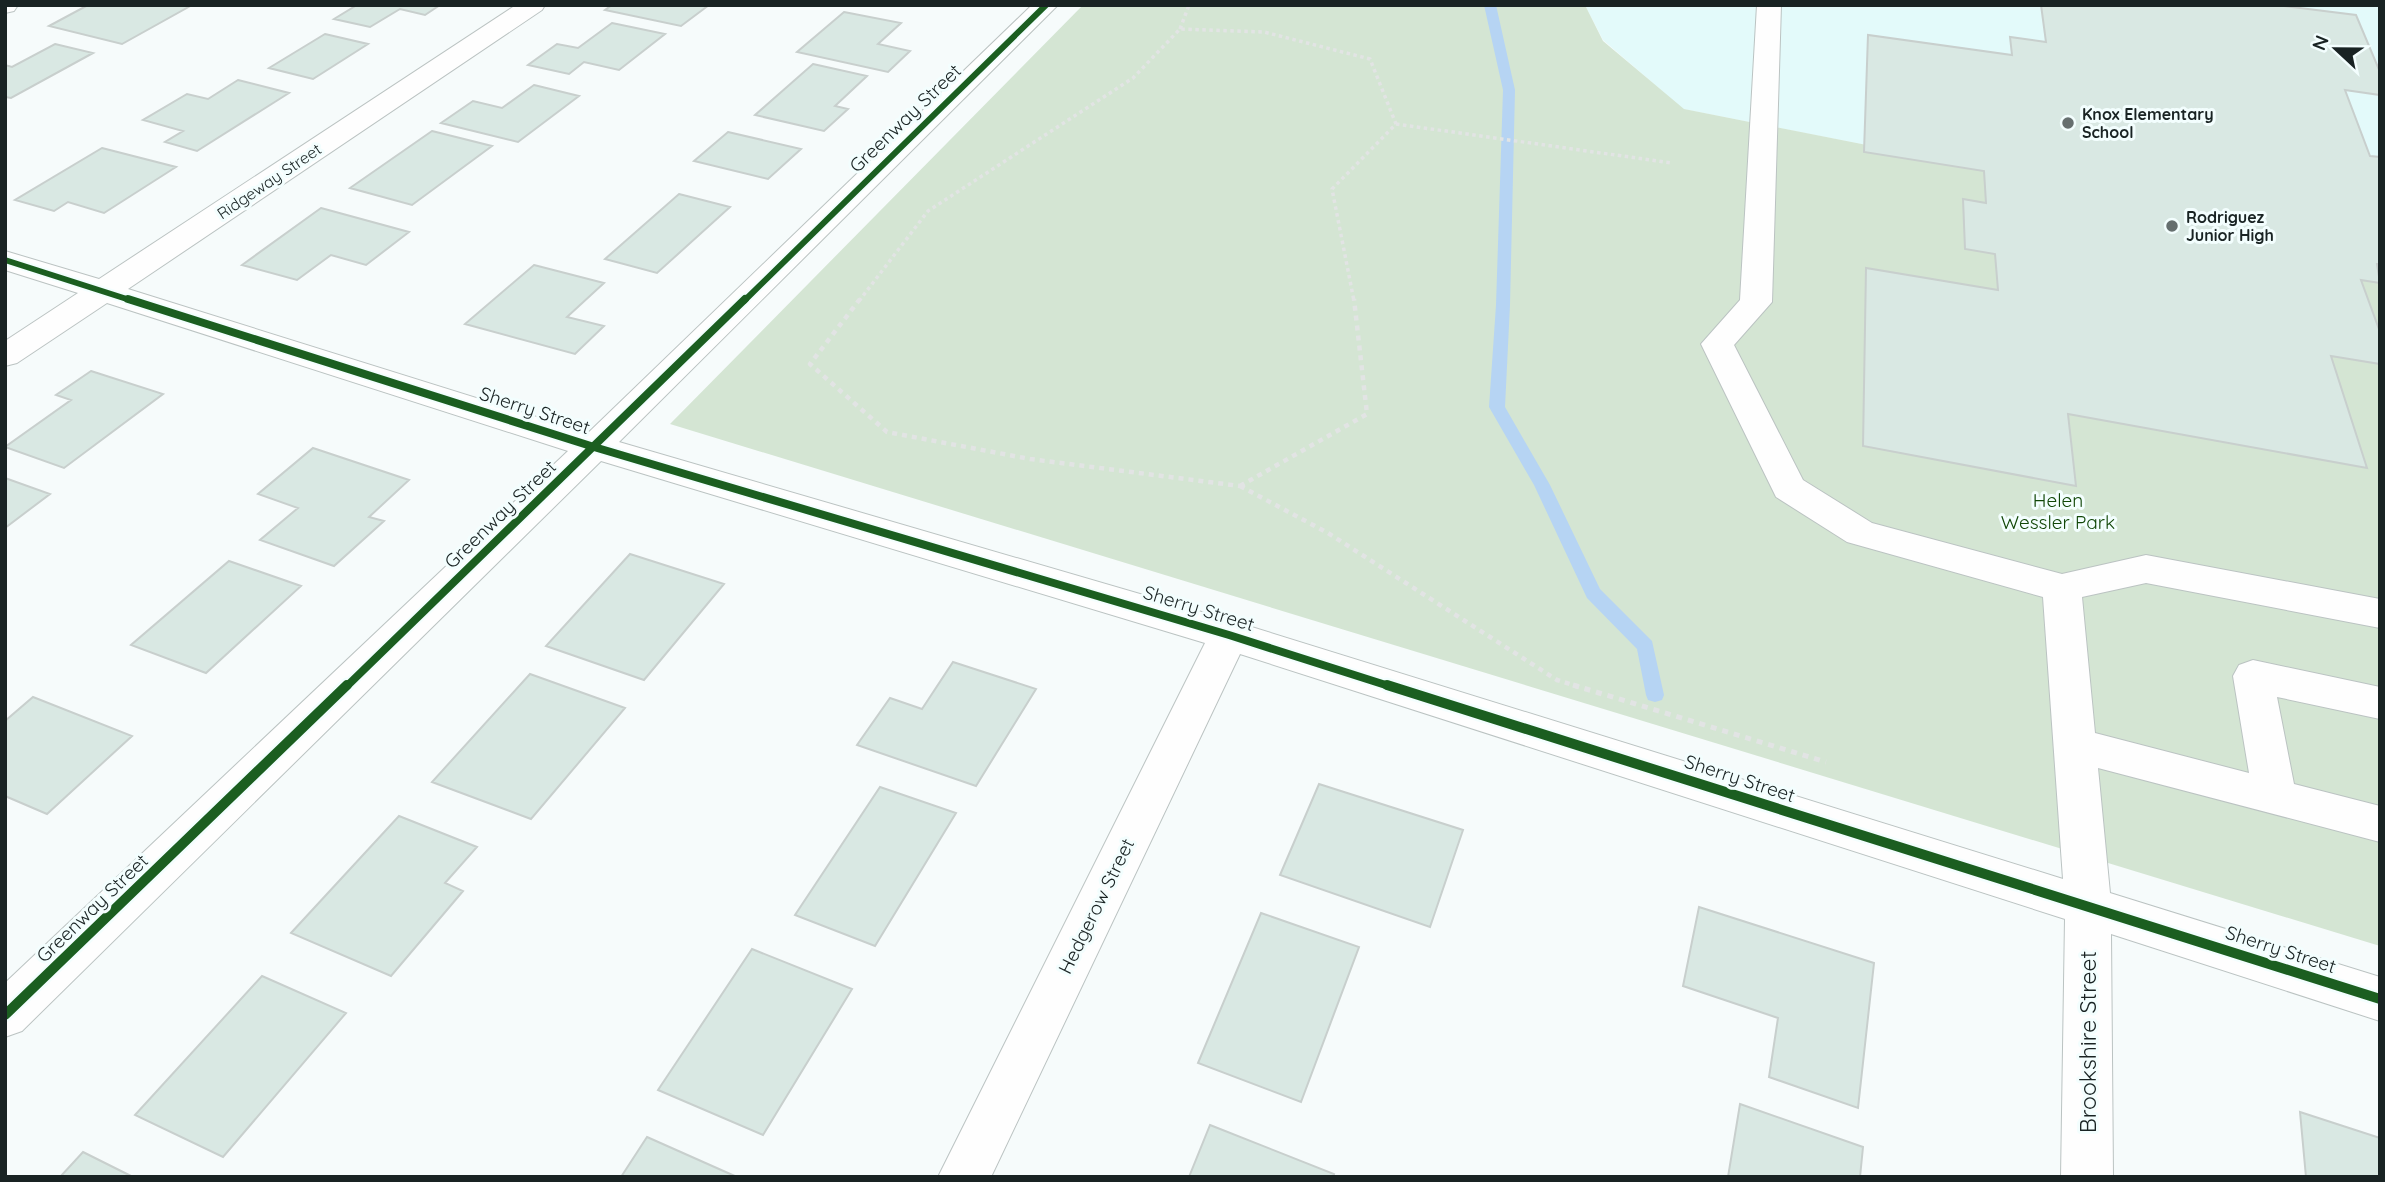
<svg xmlns="http://www.w3.org/2000/svg" width="2385" height="1182" font-family="Quicksand,sans-serif">
<style>
.built{fill:#e3fafa}
.green{fill:#d4e5d3}
.lines{fill:none;stroke-linecap:round;stroke-linejoin:round}
.stream{fill:#b6d4f3;fill-rule:evenodd}
.building{fill:#d9e8e3;stroke:#c8cfcd;stroke-width:2}
.minor-casing{stroke:#bbc3c2;stroke-width:2}
.path-far2{stroke:#e2e4e4;stroke-width:3.5;stroke-dasharray:3.5 3.5;stroke-linecap:butt}
.path-far1{stroke:#e2e4e4;stroke-width:4.5;stroke-dasharray:5 5;stroke-linecap:butt}
.path{stroke:#e2e4e4;stroke-width:5;stroke-dasharray:6 6;stroke-linecap:butt}
.minor{fill:#fefefe;fill-rule:evenodd}
.cycleway-far2-casing{stroke:#f3fefe;stroke-width:10}
.cycleway-far1-casing{stroke:#f3fefe;stroke-width:12}
.cycleway-casing{stroke:#f3fefe;stroke-width:15}
.cycleway-far2{stroke:#1b5e20;stroke-width:6}
.cycleway-far1{stroke:#1b5e20;stroke-width:8}
.cycleway{stroke:#1b5e20;stroke-width:10}
.poi-dot{fill:#666f6f;stroke:#f3fefe;stroke-width:2.5}
.labels{text-anchor:middle;stroke-width:6;stroke-linejoin:round;paint-order:stroke}
.far-poi-label{font-size:16px;font-weight:bold;fill:#192323;stroke:#f3fefe;text-anchor:start}
.far-street-label{font-size:16px;fill:#192323;stroke:#f3fefe}
.street-label{font-size:19px;fill:#192323;stroke:#f3fefe}
.park-label{font-size:19px;fill:#104606;stroke:#f3fefe}
.near-street-label{font-size:23px;fill:#192323;stroke:#f3fefe}
</style>
<rect width="100%" height="100%" fill="#f6fbfb"/>
<path class="built" d="M 1585,5 L 2380,5 L 2380,246 L 1683,109 L 1603,40 Z"/>
<path class="green" d="M 1083,5 L 1585,5 L 1603,41 L 1684,109 L 2380,246 L 2380,946 L 670,424 Z"/>
<g class="lines">
<path class="stream" d="M 1484,5 L 1496,5 L 1515,90 L 1510,305 L 1505,407 L 1550,485 L 1600,589 L 1652,641 L 1664,695 L 1662,700 L 1655,702 L 1648,700 L 1646,695 L 1637,649 L 1587,598 L 1534,485 L 1489,407 L 1496,305 L 1503,90 Z"/>
</g>
<path class="building" d="M 88,5 L 192,5 L 122,44 L 49,26 Z
M 357,5 L 440,5 L 425,15 L 400,9 L 370,27 L 334,19 Z
M 612,5 L 709,5 L 681,26 L 605,10 Z
M 2041,5 L 2276,5 L 2356,15 L 2380,72 L 2380,95 L 2345,90 L 2370,156 L 2380,157 L 2380,264 L 2377,264 L 2380,283 L 2361,280 L 2380,332 L 2380,364 L 2331,356 L 2367,468 L 2068,414 L 2076,486 L 1863,446 L 1866,268 L 1998,290 L 1995,254 L 1965,249 L 1963,199 L 1986,203 L 1984,171 L 1864,152 L 1868,35 L 2012,55 L 2010,37 L 2046,42 Z
M 844,12 L 901,23 L 878,44 L 910,51 L 888,72 L 797,52 Z
M 612,23 L 665,34 L 619,70 L 584,62 L 569,74 L 528,65 L 557,44 L 578,48 Z
M 325,34 L 368,44 L 313,79 L 269,68 Z
M 55,44 L 93,53 L 11,98 L 5,97 L 5,65 L 12,67 Z
M 813,64 L 867,76 L 835,106 L 848,109 L 824,131 L 755,115 Z
M 238,80 L 289,93 L 197,151 L 165,142 L 183,131 L 143,120 L 187,94 L 208,99 Z
M 534,85 L 579,96 L 518,142 L 441,123 L 473,101 L 502,108 Z
M 432,131 L 492,146 L 412,205 L 350,188 Z
M 728,132 L 801,149 L 768,179 L 694,161 Z
M 102,148 L 176,167 L 104,213 L 68,202 L 54,211 L 15,200 Z
M 679,194 L 730,207 L 657,273 L 605,259 Z
M 321,208 L 409,232 L 366,265 L 331,255 L 297,280 L 242,265 Z
M 534,265 L 604,283 L 567,317 L 604,326 L 575,354 L 465,324 Z
M 91,371 L 163,394 L 64,468 L 5,447 L 71,400 L 56,395 Z
M 313,448 L 409,480 L 369,517 L 384,521 L 334,566 L 260,540 L 298,508 L 258,494 Z
M 5,478 L 50,494 L 5,528 Z
M 630,554 L 724,584 L 644,680 L 546,646 Z
M 229,561 L 301,586 L 206,673 L 131,645 Z
M 953,662 L 1036,689 L 976,786 L 857,745 L 890,698 L 922,709 Z
M 530,674 L 625,708 L 531,819 L 432,782 Z
M 33,697 L 132,736 L 47,814 L 5,796 L 5,721 Z
M 1319,784 L 1463,830 L 1430,927 L 1280,875 Z
M 880,787 L 956,813 L 875,946 L 795,915 Z
M 399,816 L 477,847 L 445,883 L 463,891 L 391,976 L 291,933 Z
M 1699,907 L 1874,963 L 1858,1108 L 1769,1077 L 1778,1018 L 1683,986 Z
M 1261,913 L 1359,947 L 1301,1102 L 1198,1063 Z
M 752,949 L 852,989 L 763,1135 L 658,1090 Z
M 262,976 L 346,1013 L 223,1157 L 135,1115 Z
M 1740,1104 L 1863,1147 L 1860,1177 L 1728,1177 Z
M 2300,1112 L 2380,1138 L 2380,1177 L 2306,1177 Z
M 1210,1125 L 1334,1174 L 1333,1177 L 1189,1177 Z
M 647,1137 L 737,1177 L 621,1177 Z
M 83,1152 L 133,1177 L 60,1177 Z"/>
<g class="lines">
<g class="minor-casing">
<path id="minor" d="M 5,5 L 18,5 L 14,11 L 5,13 Z
M 516,5 L 545,5 L 542,10 L 128,289 L 588,433 L 1032,5 L 1058,5 L 619,442 L 1229,620 L 2063,879 L 2043,597 L 1847,542 L 1776,497 L 1701,344 L 1740,300 L 1757,5 L 1781,5 L 1772,302 L 1734,345 L 1803,480 L 1872,523 L 2062,574 L 2146,555 L 2380,599 L 2380,628 L 2146,583 L 2082,597 L 2095,733 L 2249,773 L 2233,676 L 2239,665 L 2253,660 L 2380,687 L 2380,719 L 2277,697 L 2294,784 L 2380,806 L 2380,842 L 2098,768 L 2110,893 L 2380,977 L 2380,1021 L 2111,934 L 2113,1177 L 2061,1177 L 2065,919 L 1240,654 L 991,1177 L 938,1177 L 1205,643 L 601,461 L 22,1031 L 5,1037 L 5,983 L 568,451 L 107,303 L 17,363 L 5,366 L 5,341 L 78,293 L 5,270 L 5,251 L 99,279 Z"/>
</g>
<path class="path-far2" d="M 1180,29 L 1189,5
M 1396,124 L 1672,163
M 859,301 L 928,211 L 1133,78 L 1180,29 L 1264,32 L 1370,59 L 1396,124 L 1332,189 L 1354,301"/>
<path class="path-far1" d="M 860,299 L 810,364 L 887,432 L 1030,459 L 1240,486
M 1240,486 L 1328,533 L 1557,680 L 1579,687
M 1240,486 L 1367,414 L 1354,299"/>
<path class="path" d="M 1573,685 L 1826,762"/>
<use href="#minor" class="minor"/>
<g class="cycleway-far2-casing">
<path id="cycleway-far2" d="M 5,260 L 133,301
M 744,301 L 1046,5"/>
</g>
<g class="cycleway-far1-casing">
<path id="cycleway-far1" d="M 128,299 L 594,447 L 1229,635 L 1392,687
M 346,687 L 745,299"/>
</g>
<g class="cycleway-casing">
<path id="cycleway" d="M 1387,685 L 2380,999
M 5,1015 L 347,685"/>
</g>
<use href="#cycleway-far2" class="cycleway-far2"/>
<use href="#cycleway-far1" class="cycleway-far1"/>
<use href="#cycleway" class="cycleway"/>
</g>
<g class="poi-dot">
<circle cx="2068" cy="123" r="7"/>
<circle cx="2172" cy="226" r="7"/>
</g>
<g class="labels">
<g class="far-poi-label">
<text x="2082" y="120">Knox Elementary<tspan x="2082" dy="18">School</tspan></text>
<text x="2186" y="223">Rodriguez<tspan x="2186" dy="18">Junior High</tspan></text>
</g>
<g class="far-street-label">
<text transform="translate(269 181) rotate(-34)" y="6">Ridgeway Street</text>
</g>
<g class="street-label">
<text transform="translate(905 118) rotate(-44)" y="7">Greenway Street</text>
<text transform="translate(535 410) rotate(18)" y="7">Sherry Street</text>
<text transform="translate(500 514) rotate(-44)" y="7">Greenway Street</text>
<text transform="translate(1199 608) rotate(17)" y="7">Sherry Street</text>
<text transform="translate(1740 778) rotate(18)" y="7">Sherry Street</text>
<text transform="translate(1096 906) rotate(-64)" y="7">Hedgerow Street</text>
<text transform="translate(92 908) rotate(-44)" y="7">Greenway Street</text>
<text transform="translate(2281 949) rotate(18)" y="7">Sherry Street</text>
</g>
<g class="park-label">
<text x="2058" y="507">Helen<tspan x="2058" dy="22">Wessler Park</tspan></text>
</g>
<g class="near-street-label">
<text transform="translate(2088 1042) rotate(-90)" y="8">Brookshire Street</text>
</g>
</g>
<rect width="2385" height="1182" fill="none" stroke="#192323" stroke-width="14"/>
<g transform="translate(2336 49) rotate(292)" stroke="#f3fefe" stroke-width="5" paint-order="stroke">
<path d="M0-5L12 26L0 18L-12 26Z" fill="#192323"/>
<text y="-10" font-size="19" font-weight="bold" text-anchor="middle" fill="#192323">N</text>
</g>
</svg>
